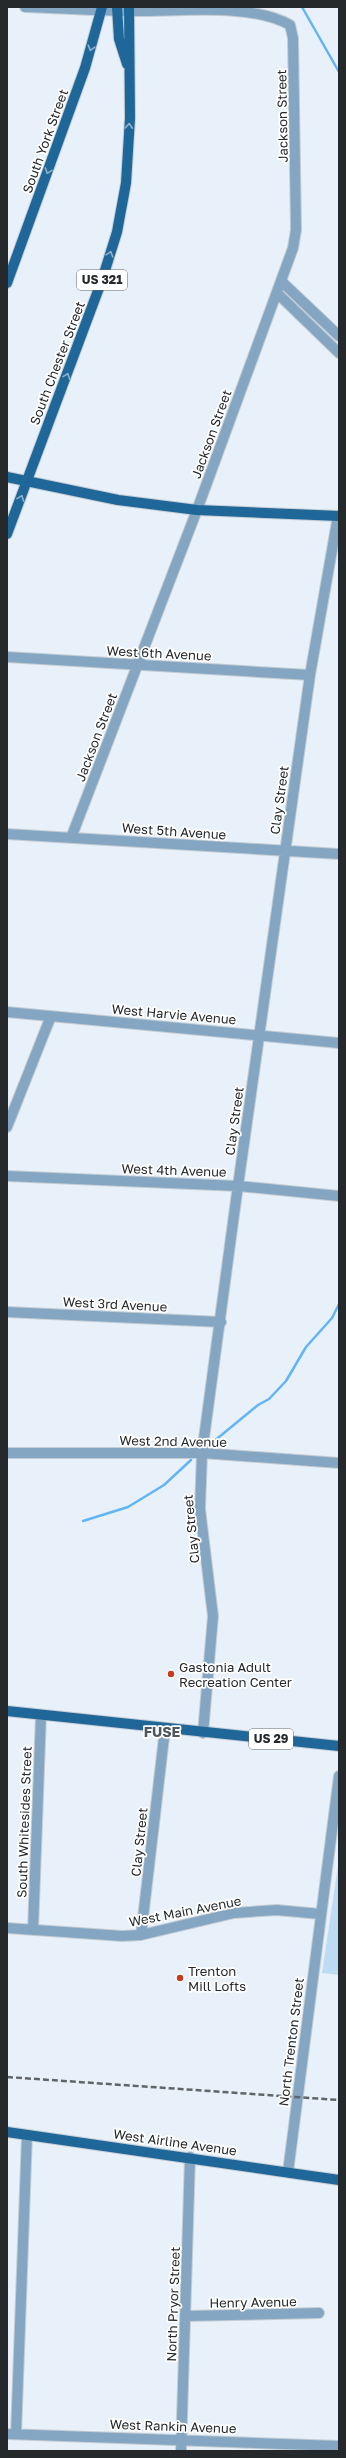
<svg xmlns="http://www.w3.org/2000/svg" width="346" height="2458" font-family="'Golos Text',sans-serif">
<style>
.green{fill:#bedbf4}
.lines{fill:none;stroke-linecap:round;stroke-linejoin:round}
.stream{stroke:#62b5f5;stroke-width:2.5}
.minor-casing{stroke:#c5cdd4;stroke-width:12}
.major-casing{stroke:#c5cdd4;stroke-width:12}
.minor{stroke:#84a6c2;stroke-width:10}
.major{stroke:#206799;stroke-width:10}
.rail{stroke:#60656a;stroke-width:2.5;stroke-dasharray:6 3;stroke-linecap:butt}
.oneway{stroke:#90b3cc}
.poi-dot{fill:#c73d1c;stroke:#fff;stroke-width:1.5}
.labels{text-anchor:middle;stroke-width:3.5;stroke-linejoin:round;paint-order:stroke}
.shield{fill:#fff;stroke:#66696b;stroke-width:1}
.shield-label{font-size:12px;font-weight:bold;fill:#25292c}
.street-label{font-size:13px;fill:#25292c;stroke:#fff}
.poi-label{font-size:13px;fill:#25292c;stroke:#fff;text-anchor:start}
.neighbourhood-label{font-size:14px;font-weight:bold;fill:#4f575e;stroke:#fff}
</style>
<rect width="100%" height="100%" fill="#e8f1f9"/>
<path class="green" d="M 339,1859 L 339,1975 L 322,1973 Z"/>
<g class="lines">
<path class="stream" d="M 302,7 L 339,72
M 213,1442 L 258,1405 L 269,1399 L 286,1381 L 306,1347 L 332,1318 L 339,1304
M 83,1521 L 128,1507 L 164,1485 L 191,1460"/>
<g class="minor-casing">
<path id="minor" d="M 25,7 C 60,8 94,11 129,11 C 175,12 250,2 290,25 L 293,38 L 296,230 L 293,248 L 197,510 L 71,838
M 281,281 L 339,336
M 277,293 L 339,353
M 7,657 L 310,675
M 7,834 L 339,854
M 7,1012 L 339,1043
M 7,1127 L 51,1016
M 7,1176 L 238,1186 L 339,1196
M 7,1312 L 221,1322
M 7,1453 L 202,1453 L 339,1463
M 203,1733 L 213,1616 L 200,1509 L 202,1453 L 236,1200 L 310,675 L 338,516
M 7,1928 L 122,1936 L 141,1935 L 234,1913 L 277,1910 L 320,1914
M 33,1930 L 41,1715
M 141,1935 L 165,1729
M 288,2172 L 339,1776
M 187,2316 L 319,2313
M 7,2434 L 339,2446
M 16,2434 L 27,2135
M 181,2451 L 190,2157"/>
</g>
<g class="major-casing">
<path id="major" d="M 117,7 L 119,39 L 127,64
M 7,283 L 85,68 L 102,7
M 7,477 L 118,500 L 197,510 L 339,516
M 7,534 L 102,280 L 117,232 L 126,183 L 130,118 L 129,7
M 7,1711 L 339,1746
M 7,2132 L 339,2180"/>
</g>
<use href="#minor" class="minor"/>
<use href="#major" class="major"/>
<path class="rail" d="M 7,2077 L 339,2100"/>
</g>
<defs><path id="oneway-chevron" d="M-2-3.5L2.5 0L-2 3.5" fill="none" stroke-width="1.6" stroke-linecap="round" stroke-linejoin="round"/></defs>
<g class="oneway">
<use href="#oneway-chevron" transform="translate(91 48) rotate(106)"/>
<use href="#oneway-chevron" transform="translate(129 126) rotate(-87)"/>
<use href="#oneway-chevron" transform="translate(48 171) rotate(110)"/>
<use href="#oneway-chevron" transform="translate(110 254) rotate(-73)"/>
<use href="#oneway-chevron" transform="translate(67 376) rotate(-69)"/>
<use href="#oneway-chevron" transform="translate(21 498) rotate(-69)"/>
</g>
<g class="poi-dot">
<circle cx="171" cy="1674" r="4"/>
<circle cx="180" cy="1978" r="4"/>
</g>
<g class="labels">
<g class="shield">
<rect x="77" y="270" width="50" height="20" rx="3"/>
<rect x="249" y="1729" width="44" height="20" rx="3"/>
</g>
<g class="shield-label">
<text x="102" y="284">US 321</text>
<text x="271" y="1743">US 29</text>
</g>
<g class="street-label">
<text transform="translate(282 116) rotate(-91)" y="5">Jackson Street</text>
<text transform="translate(45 141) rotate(-70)" y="5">South York Street</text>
<text transform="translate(57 363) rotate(-69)" y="5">South Chester Street</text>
<text transform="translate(211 434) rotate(-70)" y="5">Jackson Street</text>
<text transform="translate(159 653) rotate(3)" y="5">West 6th Avenue</text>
<text transform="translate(96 737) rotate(-69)" y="5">Jackson Street</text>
<text transform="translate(279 800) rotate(-82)" y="5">Clay Street</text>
<text transform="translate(174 831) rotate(4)" y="5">West 5th Avenue</text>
<text transform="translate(174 1014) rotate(5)" y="5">West Harvie Avenue</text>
<text transform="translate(234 1121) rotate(-82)" y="5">Clay Street</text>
<text transform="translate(174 1170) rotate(2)" y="5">West 4th Avenue</text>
<text transform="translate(115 1304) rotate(3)" y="5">West 3rd Avenue</text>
<text transform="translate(173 1441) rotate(1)" y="5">West 2nd Avenue</text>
<text transform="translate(191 1529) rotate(-96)" y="5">Clay Street</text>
<text transform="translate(24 1822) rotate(-88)" y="5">South Whitesides Street</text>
<text transform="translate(139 1842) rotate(-84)" y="5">Clay Street</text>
<text transform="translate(185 1911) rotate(-11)" y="5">West Main Avenue</text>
<text transform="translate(291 2042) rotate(-83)" y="5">North Trenton Street</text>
<text transform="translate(175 2142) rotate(8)" y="5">West Airline Avenue</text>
<text transform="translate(253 2302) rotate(-1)" y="5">Henry Avenue</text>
<text transform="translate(173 2304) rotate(-88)" y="5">North Pryor Street</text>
<text transform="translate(173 2426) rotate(2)" y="5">West Rankin Avenue</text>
</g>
<g class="poi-label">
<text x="179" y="1672">Gastonia Adult<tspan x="179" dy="15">Recreation Center</tspan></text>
<text x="188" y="1976">Trenton<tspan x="188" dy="15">Mill Lofts</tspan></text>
</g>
<g class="neighbourhood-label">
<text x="162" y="1737">FUSE</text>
</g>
</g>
<rect width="346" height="2458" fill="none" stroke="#25292c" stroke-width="16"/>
</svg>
